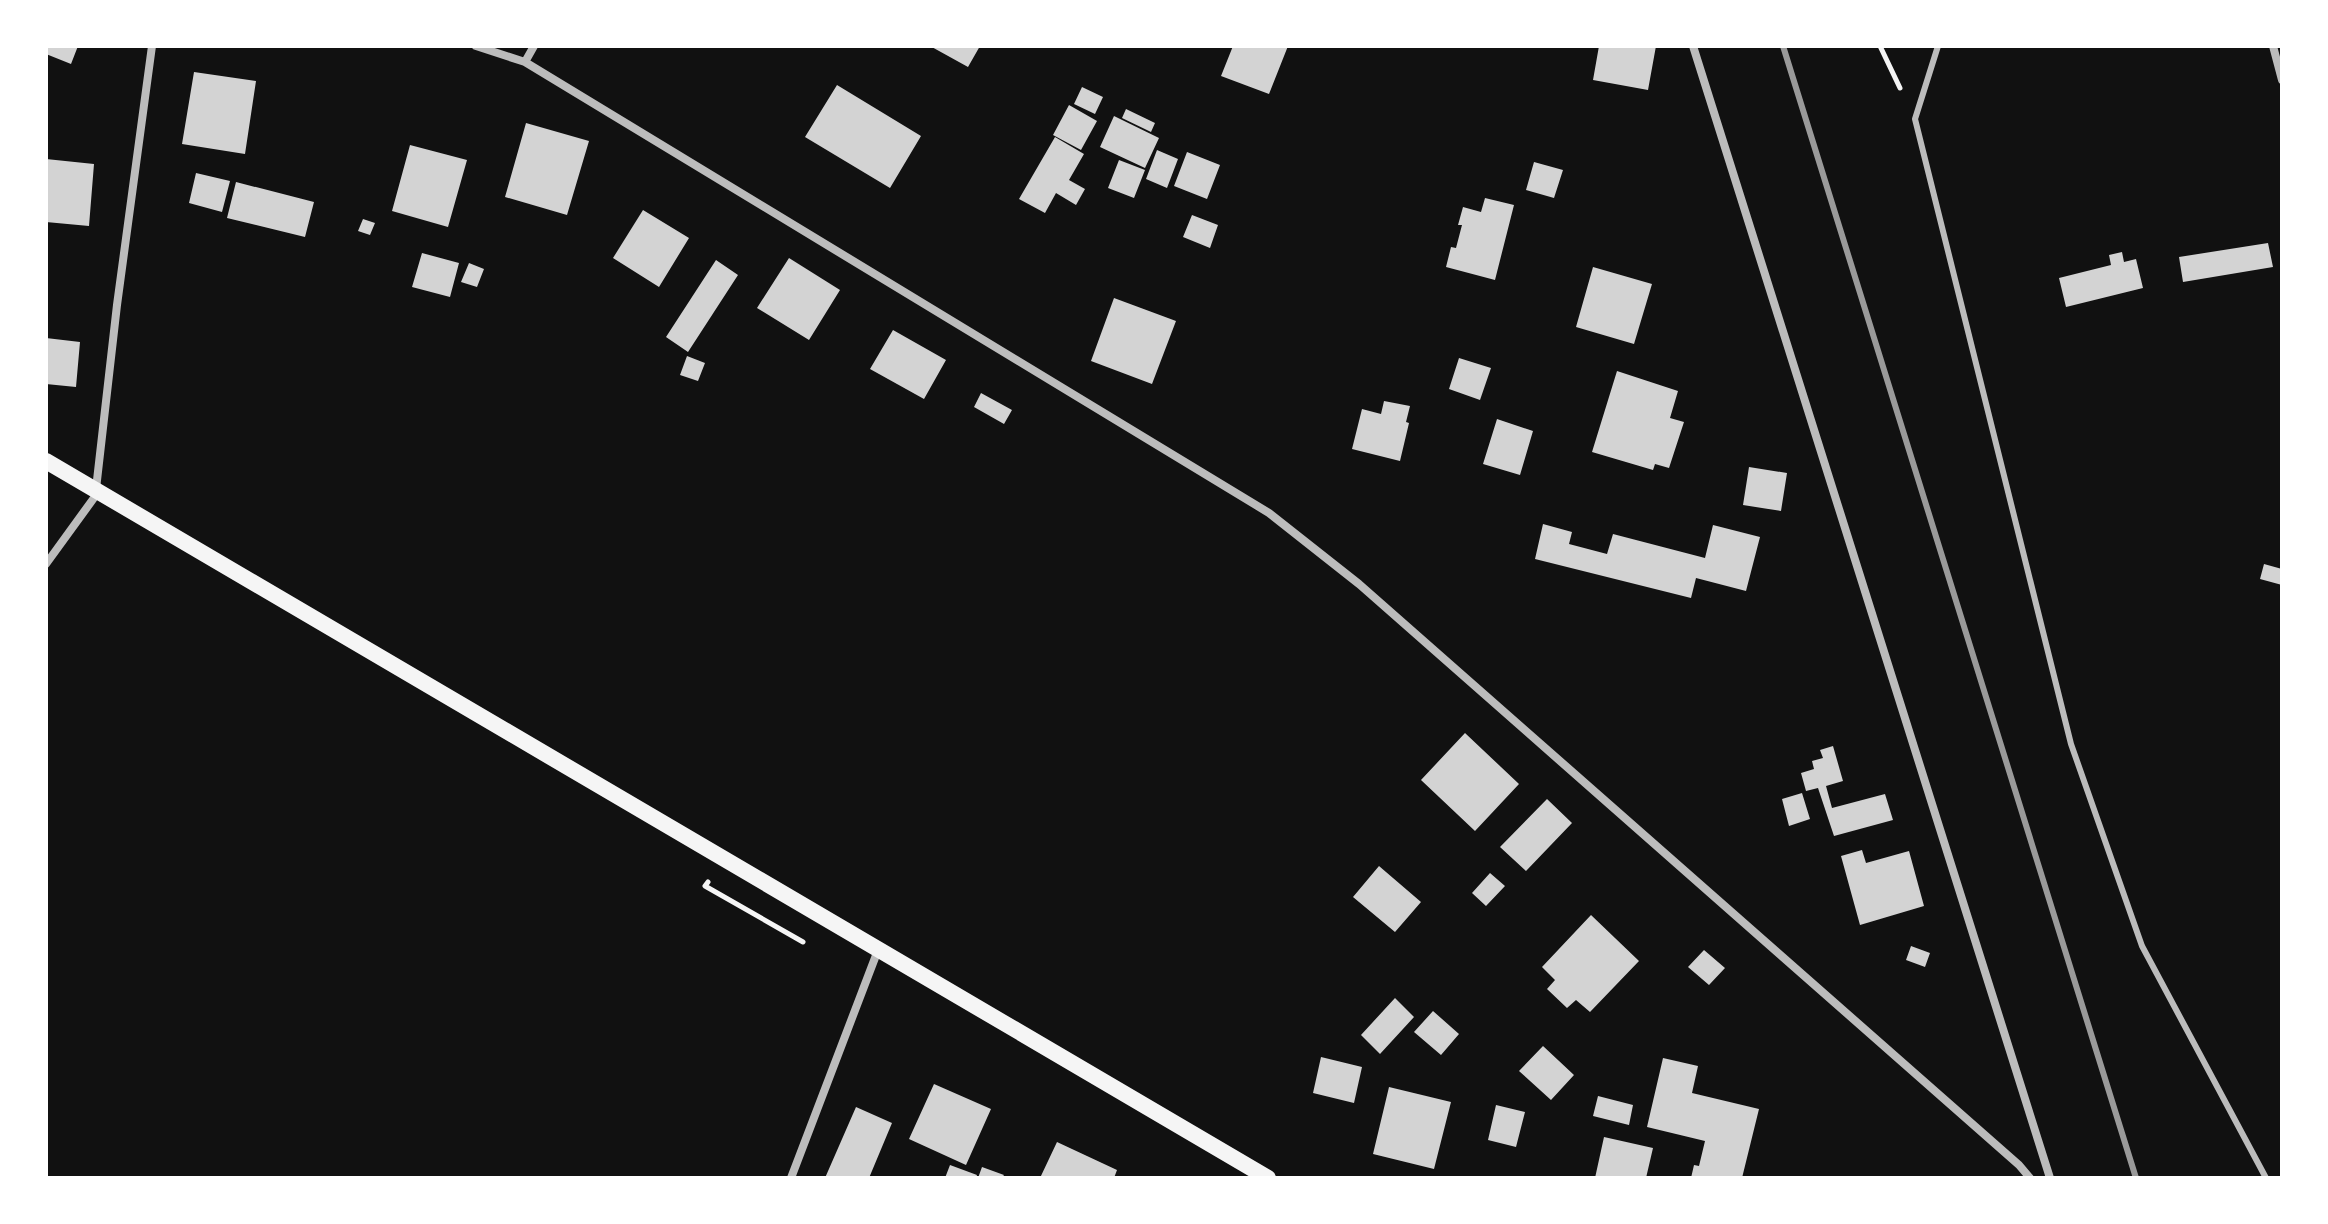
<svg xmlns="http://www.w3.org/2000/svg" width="2328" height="1224" font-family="Arial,sans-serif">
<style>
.building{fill:#d3d3d3}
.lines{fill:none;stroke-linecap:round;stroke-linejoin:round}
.path{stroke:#f5f5f5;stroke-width:5}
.service{stroke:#bcbcbc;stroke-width:6}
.minor{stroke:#bcbcbc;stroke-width:8}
.secondary{stroke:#f5f5f5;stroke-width:16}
.rail{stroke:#9a9a9a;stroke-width:6}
</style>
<rect width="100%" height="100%" fill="#111"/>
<path class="building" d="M 46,46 L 78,46 L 71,64 L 46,54 Z
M 930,46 L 980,46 L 968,67 Z
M 1233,46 L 1288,46 L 1269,94 L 1221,76 Z
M 1599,46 L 1656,46 L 1648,90 L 1593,80 Z
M 194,72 L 256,81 L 245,154 L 182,144 Z
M 837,85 L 921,136 L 890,188 L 805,137 Z
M 1082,87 L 1103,97 L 1095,114 L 1074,104 Z
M 1069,105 L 1097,121 L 1081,150 L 1053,135 Z
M 1126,109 L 1155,123 L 1151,132 L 1122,118 Z
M 1114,116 L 1159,138 L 1145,168 L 1100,147 Z
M 526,123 L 589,141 L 567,215 L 505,197 Z
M 1055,137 L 1084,154 L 1069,180 L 1085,189 L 1076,205 L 1056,193 L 1045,213 L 1019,199 Z
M 410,145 L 467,160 L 448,227 L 392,211 Z
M 1157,150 L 1178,159 L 1167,188 L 1146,179 Z
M 1187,152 L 1220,165 L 1207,199 L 1174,186 Z
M 46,159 L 94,164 L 89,226 L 46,222 Z
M 1119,160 L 1145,170 L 1134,198 L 1108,188 Z
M 1534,162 L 1563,170 L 1554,198 L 1526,190 Z
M 196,173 L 230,181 L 222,212 L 189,203 Z
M 236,182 L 314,202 L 305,237 L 227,218 Z
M 1485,198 L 1514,205 L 1495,280 L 1446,267 L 1451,247 L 1456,248 L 1462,225 L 1458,225 L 1463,207 L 1481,212 Z
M 643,210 L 689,238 L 659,287 L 613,258 Z
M 1192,215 L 1218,225 L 1210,248 L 1183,237 Z
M 363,219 L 375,223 L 370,235 L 358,231 Z
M 2268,243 L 2273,267 L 2183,282 L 2179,257 Z
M 2122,252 L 2124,262 L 2136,259 L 2143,288 L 2066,307 L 2059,278 L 2111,265 L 2109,255 Z
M 422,253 L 459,263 L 450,297 L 412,287 Z
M 789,258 L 840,290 L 809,340 L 757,308 Z
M 716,260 L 738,275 L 688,352 L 666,337 Z
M 469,263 L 484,269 L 477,287 L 461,282 Z
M 1593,267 L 1652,284 L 1634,344 L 1576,327 Z
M 1114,298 L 1176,321 L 1152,384 L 1091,361 Z
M 893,330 L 946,360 L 924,399 L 870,369 Z
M 46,338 L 80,342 L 76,387 L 46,384 Z
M 687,356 L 705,363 L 698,381 L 680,375 Z
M 1459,358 L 1491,368 L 1480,400 L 1449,389 Z
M 1617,371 L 1678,391 L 1670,418 L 1684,422 L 1669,468 L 1655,464 L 1653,470 L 1592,452 Z
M 981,393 L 1012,410 L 1004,424 L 974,407 Z
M 1384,401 L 1410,406 L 1406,422 L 1409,423 L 1400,461 L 1352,449 L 1362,409 L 1381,414 Z
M 1497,419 L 1533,431 L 1520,475 L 1483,464 Z
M 1749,467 L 1787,473 L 1781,511 L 1743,505 Z
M 1543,524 L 1572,532 L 1569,544 L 1607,554 L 1613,534 L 1705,558 L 1713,525 L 1760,537 L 1746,591 L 1696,578 L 1691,598 L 1535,559 Z
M 2264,564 L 2282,569 L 2282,585 L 2260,579 Z
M 1465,733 L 1519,784 L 1475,831 L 1421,780 Z
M 1833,746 L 1843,781 L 1826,786 L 1832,808 L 1885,794 L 1893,820 L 1834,836 L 1818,788 L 1806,791 L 1801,773 L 1814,769 L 1812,761 L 1823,758 L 1820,750 Z
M 1802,793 L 1810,819 L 1789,826 L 1782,799 Z
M 1547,799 L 1572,823 L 1526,871 L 1500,847 Z
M 1862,850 L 1866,863 L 1909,851 L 1924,906 L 1860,925 L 1841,856 Z
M 1379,866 L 1421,902 L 1395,932 L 1353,897 Z
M 1490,873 L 1505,886 L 1486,906 L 1472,893 Z
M 1591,915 L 1639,961 L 1590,1012 L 1576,1000 L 1567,1008 L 1547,989 L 1555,980 L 1542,967 Z
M 1911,946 L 1930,953 L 1925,967 L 1906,960 Z
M 1704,950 L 1725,968 L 1709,985 L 1688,967 Z
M 1395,998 L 1414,1017 L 1380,1054 L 1361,1035 Z
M 1433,1011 L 1459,1034 L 1441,1055 L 1414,1032 Z
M 1543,1046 L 1574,1075 L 1551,1100 L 1519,1071 Z
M 1321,1057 L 1362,1067 L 1354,1103 L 1313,1093 Z
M 1663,1058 L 1698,1066 L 1692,1093 L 1759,1109 L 1742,1178 L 1691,1178 L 1694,1165 L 1699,1166 L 1705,1141 L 1647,1127 Z
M 934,1084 L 991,1109 L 966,1165 L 909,1139 Z
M 1389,1087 L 1451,1102 L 1434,1169 L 1373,1154 Z
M 1598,1096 L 1633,1105 L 1629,1125 L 1593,1116 Z
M 1496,1105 L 1525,1112 L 1516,1147 L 1488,1140 Z
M 856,1107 L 892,1123 L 869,1178 L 825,1178 Z
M 1604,1137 L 1653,1148 L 1646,1178 L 1595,1178 Z
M 1057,1142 L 1117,1170 L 1114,1178 L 1040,1178 Z
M 950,1165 L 977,1175 L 976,1178 L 945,1178 Z
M 982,1167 L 1004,1175 L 1002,1178 L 978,1178 Z"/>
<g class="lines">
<path class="path" d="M 1880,46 L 1900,88
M 708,882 L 705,886 L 803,942"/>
<path class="service" d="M 1938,46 L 1915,119 L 2071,744 L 2142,946 L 2266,1178"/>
<path class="minor" d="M 476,46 L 525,62 L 1269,513 L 1359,584 L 2019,1165 L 2030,1178
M 1693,46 L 2050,1178
M 2273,46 L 2282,80
M 525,62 L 534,46
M 96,489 L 117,305 L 152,46
M 46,564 L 99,491
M 791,1178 L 878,950"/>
<path class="secondary" d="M 46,461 L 1268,1178"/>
<path class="rail" d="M 1783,46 L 2136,1178"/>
</g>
<rect width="2328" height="1224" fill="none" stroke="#ffffff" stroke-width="96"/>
</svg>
